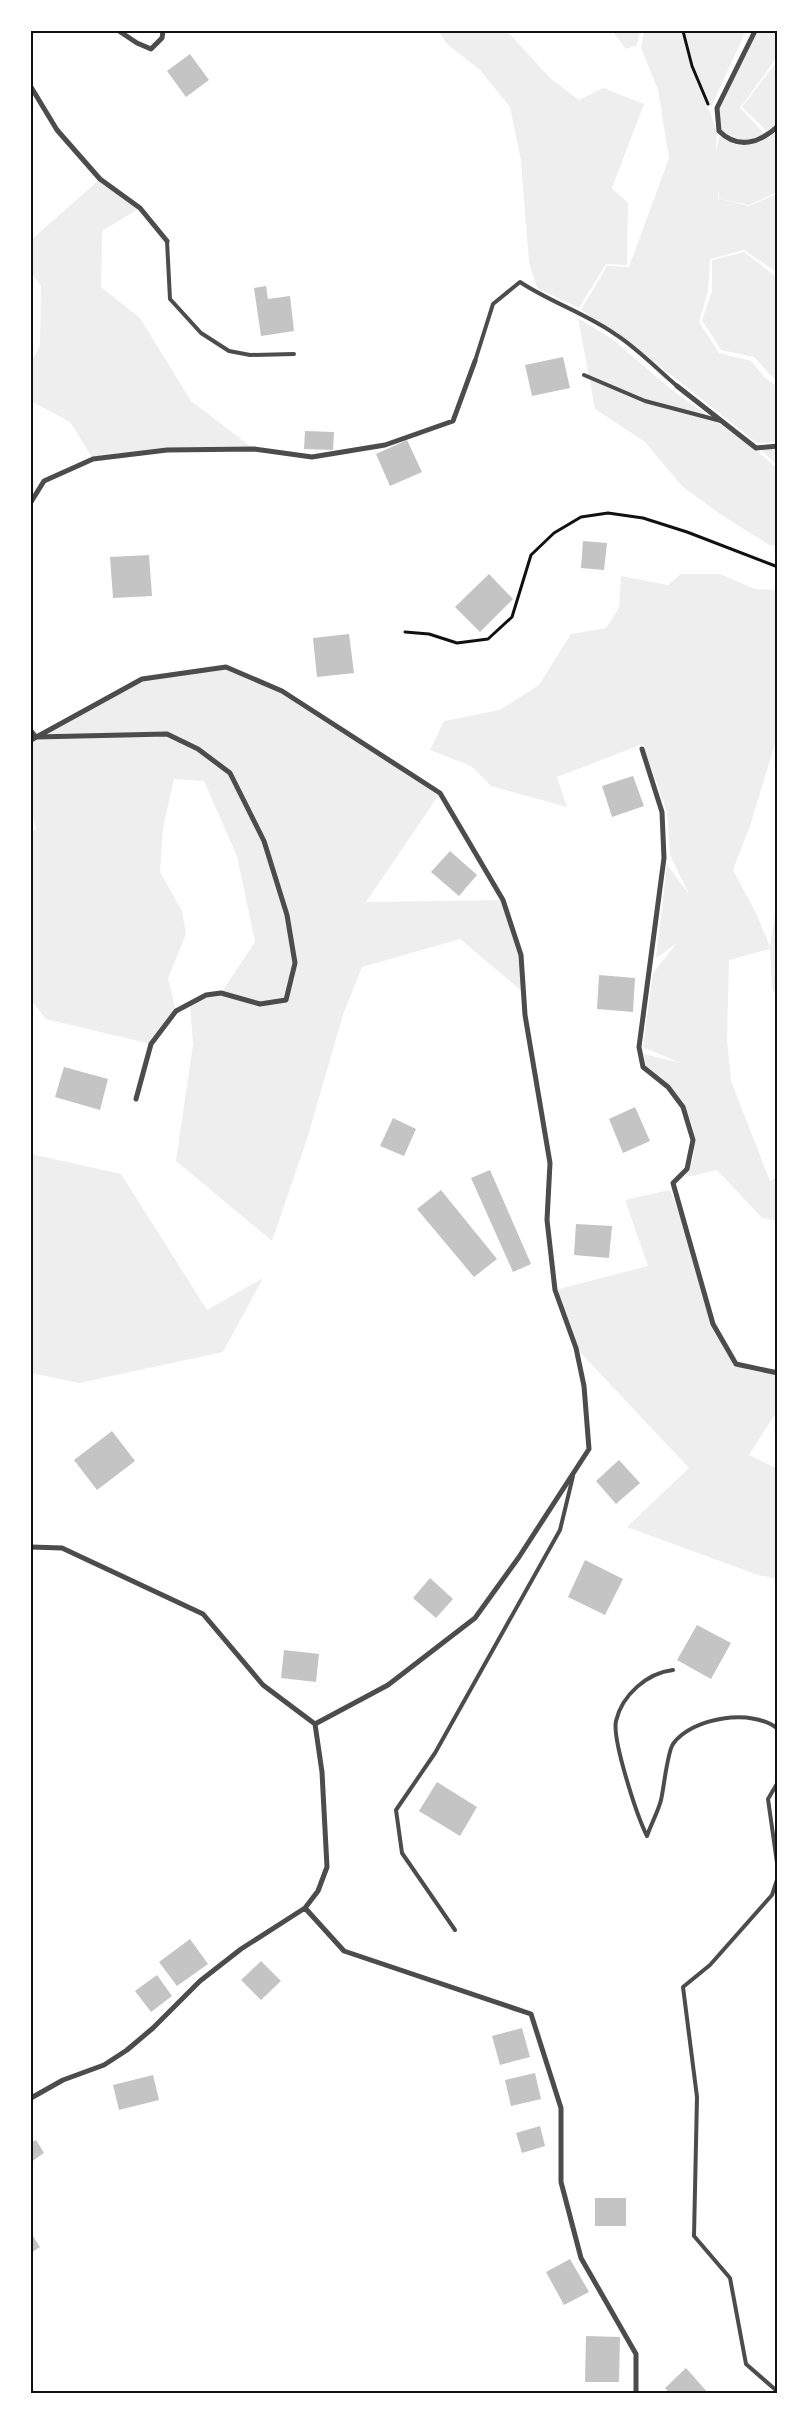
<svg xmlns="http://www.w3.org/2000/svg" width="809" height="2425" font-family="'Fira Sans',sans-serif">
<style>
.green{fill:#eee}
.building{fill:#c4c4c4}
.lines{fill:none;stroke-linecap:round;stroke-linejoin:round}
.path{stroke:#111;stroke-width:3}
.service{stroke:#4c4c4c;stroke-width:4}
.minor{stroke:#4c4c4c;stroke-width:5}
.neatline{fill:none;stroke:#111;stroke-width:2}
</style>
<rect width="100%" height="100%" fill="#fff"/>
<path class="green" d="M 438,31 L 507,31 L 550,78 L 579,100 L 603,88 L 644,104 L 612,188 L 628,203 L 627,265 L 606,264 L 579,308 L 537,288 L 529,262 L 521,161 L 510,107 L 480,70 L 448,45 Z
M 612,31 L 640,31 L 637,45 L 626,49 Z
M 644,31 L 746,31 L 711,107 L 693,69 L 717,131 L 716,151 L 720,134 C 737,153 761,145 778,130 L 778,188 L 775,193 L 749,205 L 719,199 L 718,189 L 718,199 L 749,206 L 776,194 L 778,191 L 778,273 L 744,250 L 710,259 L 708,291 L 699,322 L 719,353 L 751,361 L 764,377 L 778,387 L 778,442 L 757,443 L 618,333 L 581,310 L 607,266 L 629,267 L 669,158 L 658,90 L 641,48 Z
M 758,31 L 778,31 L 778,56 L 740,108 L 765,134 C 746,141 737,146 721,131 L 719,109 L 753,34 Z
M 778,60 L 778,122 L 768,132 L 742,107 Z
M 100,179 L 140,208 L 102,231 L 101,287 L 140,318 L 191,401 L 254,449 L 167,450 L 93,459 L 70,422 L 31,401 L 31,362 L 40,346 L 41,286 L 31,273 L 31,240 Z
M 744,252 L 778,278 L 778,383 L 754,357 L 721,350 L 702,320 L 712,291 L 712,260 Z
M 578,318 L 612,339 L 672,390 L 754,448 L 778,469 L 778,546 L 769,545 L 720,514 L 682,486 L 645,442 L 595,409 Z
M 778,448 L 778,466 L 761,450 Z
M 681,574 L 720,574 L 755,589 L 778,590 L 778,734 L 750,826 L 733,870 L 756,913 L 770,947 L 778,895 L 778,997 L 772,989 L 770,949 L 729,960 L 727,1040 L 731,1081 L 770,1181 L 778,1176 L 778,1221 L 762,1218 L 717,1170 L 686,1177 C 709,1128 682,1095 645,1066 L 644,1054 L 680,1063 L 643,1047 L 653,973 L 676,944 L 656,958 L 667,865 L 689,894 L 670,855 L 667,812 L 643,744 L 557,777 L 567,807 L 491,786 L 471,766 L 430,750 L 444,721 L 500,710 L 539,685 L 571,634 L 606,628 L 619,608 L 621,576 L 668,585 Z
M 226,667 L 282,691 L 440,793 L 366,902 L 503,900 L 521,955 L 524,993 L 460,939 L 362,967 L 343,1015 L 307,1139 L 272,1241 L 176,1161 L 193,1045 L 190,1004 L 206,995 L 221,993 L 255,942 L 237,856 L 204,781 L 174,779 L 163,828 L 160,872 L 182,911 L 186,934 L 168,978 L 176,1011 L 151,1044 L 46,1019 L 31,1000 L 31,832 L 36,829 L 31,809 L 31,740 L 142,679 Z
M 31,1154 L 121,1174 L 207,1310 L 263,1278 L 223,1352 L 79,1383 L 31,1373 Z
M 670,1190 L 692,1248 L 713,1324 L 736,1364 L 778,1373 L 778,1410 L 749,1455 L 778,1469 L 778,1579 L 758,1575 L 627,1527 L 689,1468 L 576,1348 L 555,1290 L 648,1266 L 625,1200 Z"/>
<path class="building" d="M 190,54 L 209,80 L 186,97 L 167,71 Z
M 266,286 L 268,299 L 290,296 L 294,331 L 261,336 L 254,288 Z
M 563,357 L 570,388 L 532,396 L 525,365 Z
M 305,431 L 334,432 L 333,450 L 304,449 Z
M 407,440 L 422,472 L 390,486 L 376,454 Z
M 583,541 L 607,543 L 604,570 L 581,568 Z
M 149,555 L 152,596 L 113,598 L 110,557 Z
M 489,574 L 513,599 L 480,632 L 455,607 Z
M 349,634 L 354,673 L 317,677 L 313,638 Z
M 633,776 L 644,806 L 612,817 L 602,786 Z
M 450,851 L 477,875 L 459,896 L 431,872 Z
M 599,975 L 635,978 L 633,1012 L 597,1009 Z
M 64,1067 L 108,1079 L 100,1110 L 55,1097 Z
M 635,1107 L 650,1141 L 623,1153 L 609,1119 Z
M 393,1118 L 416,1129 L 404,1156 L 380,1146 Z
M 490,1170 L 531,1264 L 513,1272 L 471,1178 Z
M 441,1190 L 497,1259 L 474,1277 L 417,1209 Z
M 576,1224 L 612,1226 L 609,1258 L 574,1255 Z
M 112,1431 L 135,1461 L 97,1490 L 74,1460 Z
M 619,1460 L 640,1483 L 616,1504 L 596,1481 Z
M 585,1560 L 623,1579 L 605,1615 L 568,1597 Z
M 430,1578 L 453,1599 L 436,1618 L 413,1598 Z
M 697,1625 L 731,1643 L 711,1679 L 677,1660 Z
M 284,1650 L 319,1654 L 316,1682 L 281,1678 Z
M 437,1782 L 477,1807 L 460,1836 L 419,1811 Z
M 190,1939 L 208,1964 L 177,1986 L 159,1962 Z
M 261,1961 L 281,1981 L 261,2000 L 241,1980 Z
M 157,1975 L 172,1996 L 151,2012 L 135,1991 Z
M 522,2028 L 530,2057 L 500,2065 L 492,2036 Z
M 535,2073 L 541,2099 L 511,2106 L 505,2080 Z
M 153,2075 L 159,2100 L 119,2110 L 113,2085 Z
M 540,2126 L 545,2146 L 522,2153 L 516,2133 Z
M 36,2140 L 44,2153 L 31,2162 L 31,2143 Z
M 595,2198 L 626,2198 L 626,2226 L 595,2226 Z
M 31,2233 L 40,2247 L 31,2253 Z
M 570,2259 L 589,2292 L 564,2305 L 546,2272 Z
M 586,2336 L 620,2337 L 619,2382 L 585,2382 Z
M 686,2368 L 709,2394 L 670,2394 L 665,2388 Z"/>
<g class="lines">
<path class="path" d="M 683,31 L 692,66 L 708,104
M 405,632 L 429,634 L 457,643 L 488,639 L 512,617 L 531,555 L 554,533 L 581,517 L 608,513 L 643,518 L 687,532 L 778,567"/>
<path class="service" d="M 167,241 L 170,299 L 201,333 L 229,351 L 250,355 L 294,354
M 475,361 L 493,304 L 520,282 C 550,302 585,313 615,334 C 637,348 657,369 677,386
M 584,375 L 645,401 L 721,421
M 673,1670 C 647,1673 622,1695 616,1721 C 612,1740 637,1816 647,1836 C 651,1824 658,1812 661,1800 C 664,1788 667,1753 673,1744 C 692,1717 753,1708 778,1729
M 778,1782 L 768,1799 L 778,1870
M 778,1877 L 772,1895 L 710,1965 L 683,1987 L 697,2097 L 694,2236 L 730,2278 L 746,2364 L 778,2392
M 455,1930 L 402,1853 L 396,1810 L 435,1753 L 560,1530 L 573,1476"/>
<path class="minor" d="M 119,31 L 137,43 L 151,49 L 162,38 L 163,31
M 755,31 L 717,108 L 719,131 C 738,150 760,143 778,126
M 31,87 L 57,130 L 100,179 L 140,208 L 167,241
M 677,386 L 756,448 L 778,446
M 31,502 L 44,481 L 93,459 L 167,450 L 254,449 L 312,457 L 385,445 L 453,421 L 475,361
M 31,731 L 36,737 L 167,734 L 198,749 L 230,773 L 264,841 L 287,915 L 295,963 L 286,1000 L 260,1004 L 221,993 L 206,995 L 176,1011 L 151,1044 L 136,1099
M 31,740 L 142,679 L 226,667 L 282,691 L 440,793 L 503,900 L 521,955 L 525,1015 L 550,1163 L 547,1220 L 555,1290 L 576,1348 L 584,1386 L 589,1449 L 519,1557 L 475,1618 L 388,1685 L 315,1724
M 642,749 L 662,812 L 664,858 L 639,1047 L 643,1067 L 668,1087 L 683,1107 L 693,1140 L 687,1169 L 673,1183 L 713,1324 L 736,1364 L 778,1373
M 31,1547 L 62,1548 L 203,1614 L 263,1685 L 315,1724 L 322,1772 L 327,1867 L 318,1891 L 305,1908 L 241,1949 L 200,1981 L 153,2028 L 127,2050 L 104,2065 L 63,2080 L 31,2098
M 305,1908 L 344,1951 L 531,2014 L 561,2108 L 561,2182 L 581,2258 L 636,2354 L 636,2394"/>
</g>
<rect width="809" height="2425" fill="none" stroke="#ffffff" stroke-width="65"/>
<rect x="32" y="32" width="744" height="2360" class="neatline"/>
</svg>
